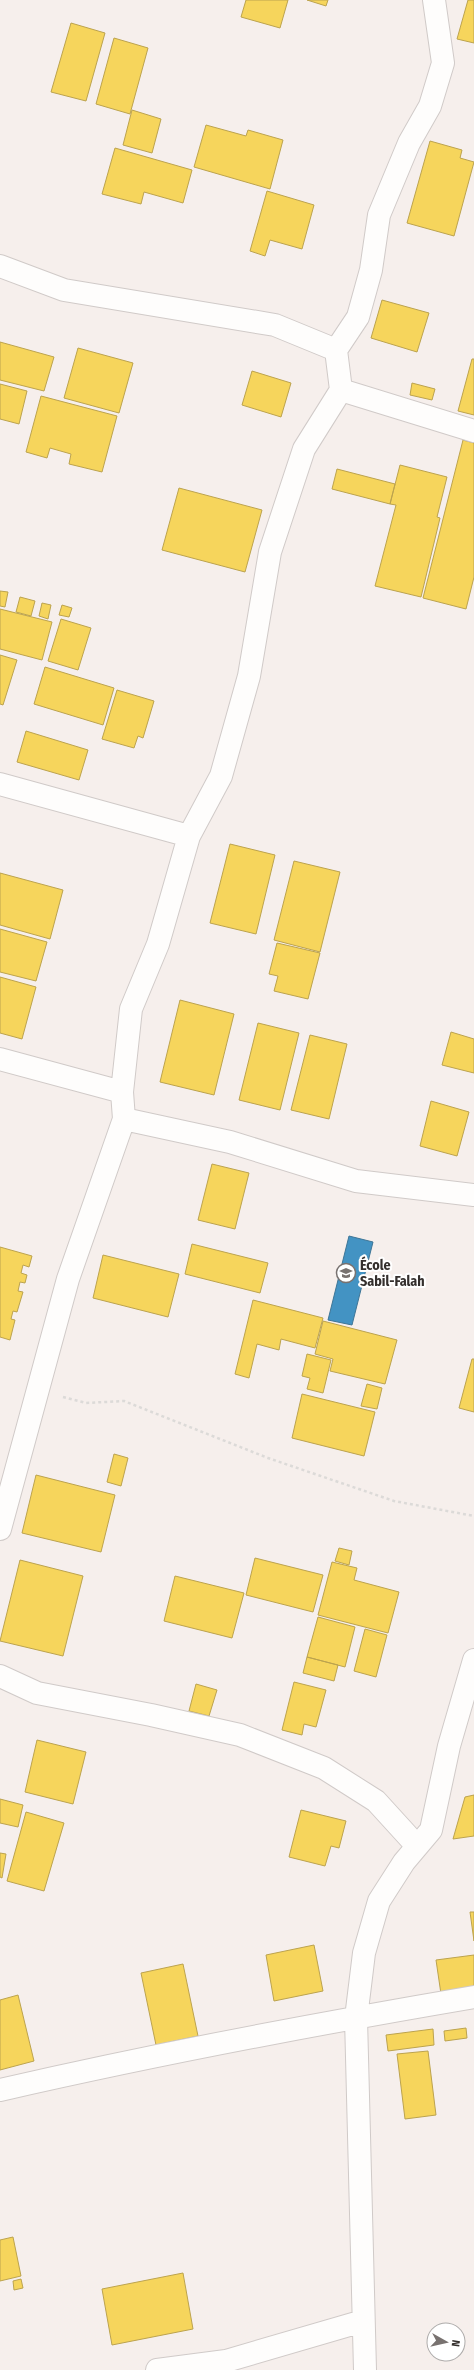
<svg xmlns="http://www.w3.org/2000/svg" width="474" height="2370" font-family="'Fira Sans Condensed',sans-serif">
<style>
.homes{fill:#f6d55c;stroke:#bca34e}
.schools{fill:#4393c3;stroke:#3e7596}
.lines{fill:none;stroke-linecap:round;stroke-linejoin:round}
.street-casing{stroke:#d0cac8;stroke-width:24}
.path{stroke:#dcdad8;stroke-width:2.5;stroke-dasharray:3 3;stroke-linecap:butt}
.street{stroke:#fefdfc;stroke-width:22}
.labels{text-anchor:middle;stroke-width:4;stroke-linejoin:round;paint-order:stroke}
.poi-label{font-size:14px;font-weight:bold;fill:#342f2d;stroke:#fff;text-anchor:start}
</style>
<rect width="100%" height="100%" fill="#f6efec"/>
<path class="homes" d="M 246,0 L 288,0 L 280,28 L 241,17 Z
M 307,0 L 328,0 L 326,6 Z
M 468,0 L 474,0 L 474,43 L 457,39 Z
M 71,23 L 105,33 L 86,101 L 51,92 Z
M 114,38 L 148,48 L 130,114 L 96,104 Z
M 132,110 L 161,119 L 152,153 L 123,145 Z
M 206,125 L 246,136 L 248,130 L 283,140 L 270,189 L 194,167 Z
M 430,141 L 462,150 L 460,158 L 474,162 L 454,236 L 407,223 Z
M 115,148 L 192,170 L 183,203 L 144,192 L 141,204 L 102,194 Z
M 267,191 L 314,205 L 302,249 L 270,240 L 265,256 L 250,251 Z
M 382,300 L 429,313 L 417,352 L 371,338 Z
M 0,342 L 54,357 L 44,391 L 0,380 Z
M 78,348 L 133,363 L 119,413 L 64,398 Z
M 472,359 L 474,359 L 474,415 L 458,411 Z
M 252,371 L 291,383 L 281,417 L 242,405 Z
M 412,383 L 435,389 L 432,400 L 410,395 Z
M 0,384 L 27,391 L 19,424 L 0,419 Z
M 41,396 L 117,416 L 102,472 L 69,464 L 71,454 L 50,448 L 47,458 L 26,452 Z
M 463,440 L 474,443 L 474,577 L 466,609 L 423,598 Z
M 400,465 L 447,477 L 437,517 L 440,518 L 421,597 L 375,586 L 396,505 L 390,504 Z
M 337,469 L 395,484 L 390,504 L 332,489 Z
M 179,488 L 262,510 L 245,572 L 162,550 Z
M 0,591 L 8,592 L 5,607 L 0,606 Z
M 20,597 L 35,601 L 31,616 L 16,612 Z
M 42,603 L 51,605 L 48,619 L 39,616 Z
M 62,605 L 72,608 L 69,617 L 59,615 Z
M 0,609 L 52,622 L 42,660 L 0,649 Z
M 61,619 L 91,628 L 78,670 L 48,661 Z
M 0,655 L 17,660 L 3,705 L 0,704 Z
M 45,667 L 114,688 L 103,725 L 34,704 Z
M 117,690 L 154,701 L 143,738 L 138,736 L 134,748 L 102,739 Z
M 26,731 L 88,750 L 79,780 L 17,762 Z
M 230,844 L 275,855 L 256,934 L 210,923 Z
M 294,861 L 340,872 L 320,952 L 274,940 Z
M 0,873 L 63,890 L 50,939 L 0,925 Z
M 0,929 L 47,942 L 36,981 L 0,972 Z
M 277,943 L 320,953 L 308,999 L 274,991 L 278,976 L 269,974 Z
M 0,977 L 36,987 L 22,1039 L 0,1033 Z
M 180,1000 L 234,1014 L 214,1095 L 160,1082 Z
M 258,1023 L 299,1033 L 280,1110 L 239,1100 Z
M 451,1032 L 474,1039 L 474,1073 L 442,1065 Z
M 310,1035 L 347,1044 L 329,1119 L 291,1110 Z
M 431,1101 L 469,1112 L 457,1156 L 420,1146 Z
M 212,1164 L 249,1173 L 235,1229 L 198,1220 Z
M 192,1244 L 268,1263 L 260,1293 L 185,1274 Z
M 0,1247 L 32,1256 L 29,1267 L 23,1265 L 21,1273 L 27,1275 L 25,1283 L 20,1282 L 18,1291 L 23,1292 L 17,1312 L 13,1311 L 11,1319 L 15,1320 L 10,1340 L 0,1337 Z
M 103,1255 L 179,1274 L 168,1317 L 93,1298 Z
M 253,1300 L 323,1318 L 315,1348 L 281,1339 L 279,1350 L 257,1344 L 249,1378 L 235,1374 Z
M 323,1321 L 397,1340 L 385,1384 L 330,1371 L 333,1359 L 315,1354 Z
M 307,1354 L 331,1360 L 323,1393 L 307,1389 L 310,1378 L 302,1376 Z
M 472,1359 L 474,1359 L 474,1412 L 459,1408 Z
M 367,1384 L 382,1388 L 377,1409 L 361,1406 Z
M 302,1394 L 375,1412 L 364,1456 L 292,1438 Z
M 114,1454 L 128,1458 L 121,1486 L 107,1482 Z
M 36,1475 L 115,1495 L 101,1552 L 22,1533 Z
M 339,1548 L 352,1551 L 349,1565 L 335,1561 Z
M 255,1558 L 323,1575 L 313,1612 L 246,1595 Z
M 20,1560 L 83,1576 L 63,1656 L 0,1641 Z
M 332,1562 L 357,1568 L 354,1580 L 399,1592 L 388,1633 L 318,1615 Z
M 175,1576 L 244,1593 L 232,1638 L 164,1621 Z
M 318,1617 L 355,1627 L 345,1667 L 307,1657 Z
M 365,1629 L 387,1635 L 376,1677 L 354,1671 Z
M 307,1657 L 338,1665 L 334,1681 L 303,1673 Z
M 294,1682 L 326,1690 L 316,1727 L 304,1724 L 302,1735 L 282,1730 Z
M 196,1684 L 217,1690 L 209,1716 L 189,1711 Z
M 37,1740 L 86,1752 L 73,1804 L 25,1792 Z
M 474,1795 L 474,1836 L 453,1839 L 465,1797 Z
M 0,1799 L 23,1805 L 18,1827 L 0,1823 Z
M 301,1810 L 346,1821 L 339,1848 L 331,1846 L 325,1866 L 289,1857 Z
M 26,1812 L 64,1823 L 44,1891 L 7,1881 Z
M 0,1853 L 6,1854 L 2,1878 L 0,1877 Z
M 470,1912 L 474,1912 L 474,1941 Z
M 314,1945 L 323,1991 L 274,2001 L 266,1955 Z
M 474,1955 L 474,1990 L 441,1994 L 436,1960 Z
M 183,1964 L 198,2036 L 156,2045 L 141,1973 Z
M 18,1995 L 34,2061 L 0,2070 L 0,2000 Z
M 466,2028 L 467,2038 L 445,2041 L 444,2031 Z
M 433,2029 L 434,2045 L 388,2051 L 386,2035 Z
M 428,2051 L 436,2115 L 405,2119 L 397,2054 Z
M 13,2237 L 21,2276 L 0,2281 L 0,2240 Z
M 183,2273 L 193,2329 L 112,2345 L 102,2289 Z
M 21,2279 L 23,2288 L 14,2290 L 13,2281 Z"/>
<path class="schools" d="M 349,1236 L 373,1242 L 352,1325 L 328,1320 Z"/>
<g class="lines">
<g class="street-casing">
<path id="street" d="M 0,266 L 64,290 L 275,325 L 336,350 L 341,390 L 304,449 L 270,552 L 249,676 L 221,776 L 189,836 L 158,944 L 131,1009 L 122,1092 L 124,1119 L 68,1279 L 0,1529
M 336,350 L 358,317 L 371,270 L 379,215 L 409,143 L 430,106 L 443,63 L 434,0
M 341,390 L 474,431
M 0,784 L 189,836
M 0,1059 L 122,1092
M 124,1119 L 230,1142 L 356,1181 L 474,1195
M 0,1676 L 37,1693 L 151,1715 L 240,1735 L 324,1768 L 376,1801 L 417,1846
M 0,2090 C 157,2054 315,2024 474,1997
M 157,2370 L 226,2361 L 363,2321
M 365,2370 L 356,2018 L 364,1953 L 379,1901 L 404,1862 L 431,1830 L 449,1746 L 474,1660"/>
</g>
<path class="path" d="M 63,1397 L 86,1403 L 124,1401 L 268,1458 L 394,1501 L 474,1516"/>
<use href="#street" class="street"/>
</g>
<defs>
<g id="school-ring" transform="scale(1)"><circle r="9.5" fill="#fff" stroke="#787270" stroke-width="1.5"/><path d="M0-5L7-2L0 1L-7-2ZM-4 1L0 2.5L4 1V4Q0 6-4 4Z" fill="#787270"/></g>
</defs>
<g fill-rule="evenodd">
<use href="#school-ring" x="346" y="1273"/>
</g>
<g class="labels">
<g class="poi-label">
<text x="360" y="1270">École<tspan x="360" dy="16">Sabil-Falah</tspan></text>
</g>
</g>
<g transform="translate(446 2342) rotate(98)"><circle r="19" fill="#ffffff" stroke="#aeacab"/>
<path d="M0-3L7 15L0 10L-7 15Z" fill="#787270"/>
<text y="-6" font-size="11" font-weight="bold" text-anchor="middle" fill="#342f2d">N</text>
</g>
</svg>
